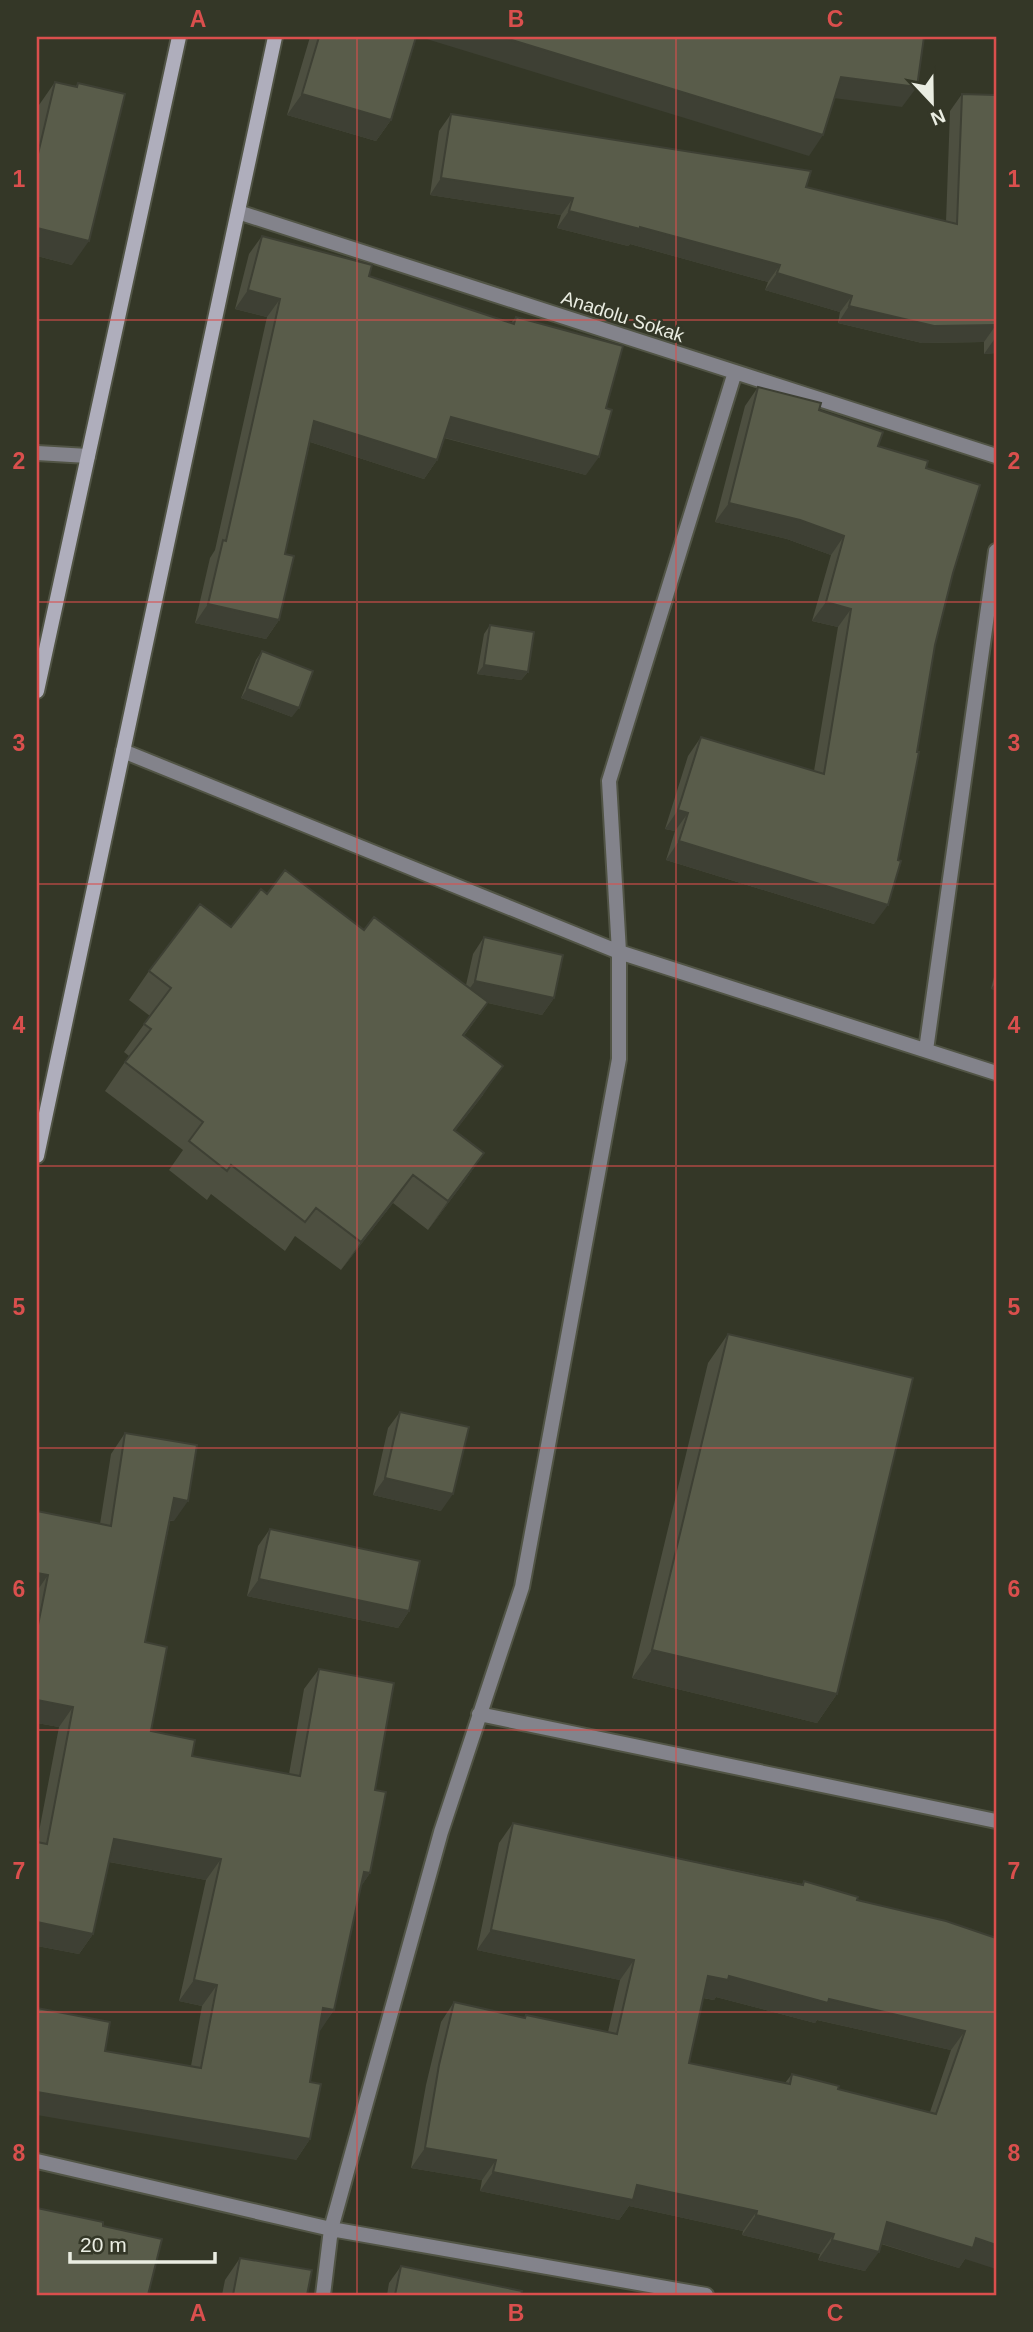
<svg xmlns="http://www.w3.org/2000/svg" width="1033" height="2332" font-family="Arial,sans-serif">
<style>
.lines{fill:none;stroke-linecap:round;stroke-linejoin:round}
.minor-casing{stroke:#515445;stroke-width:18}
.secondary-casing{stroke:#515445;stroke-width:18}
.minor{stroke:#83838b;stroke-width:14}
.secondary{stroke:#afaebc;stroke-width:14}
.wall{fill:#4d4f40;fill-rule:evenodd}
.shaded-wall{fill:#3e4034}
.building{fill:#595c4a;stroke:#3e4034;stroke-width:2;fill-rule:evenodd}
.grid{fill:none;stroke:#da4f4d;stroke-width:2;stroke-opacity:0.55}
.labels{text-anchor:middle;stroke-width:5;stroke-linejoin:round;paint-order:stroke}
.street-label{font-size:19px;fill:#eaede2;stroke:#343727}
.neatline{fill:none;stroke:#da4f4d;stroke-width:2.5}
.grid-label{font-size:23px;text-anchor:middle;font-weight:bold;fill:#da4f4d}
</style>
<rect width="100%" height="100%" fill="#343727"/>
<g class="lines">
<g class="minor-casing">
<path id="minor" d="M 238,212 L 996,456
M 37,453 L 88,456
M 123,751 L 619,952 L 996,1073
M 926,1050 L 996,551
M 479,1714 L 996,1821
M 37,2161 L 331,2229 L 706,2295
M 323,2295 L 331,2229 L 441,1832 L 522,1587 L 619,1059 L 619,952 L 609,781 L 735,372"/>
</g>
<g class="secondary-casing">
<path id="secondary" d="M 37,691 L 179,37
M 37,1156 L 275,37"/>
</g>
<use href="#minor" class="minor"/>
<use href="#secondary" class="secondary"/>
</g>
<path class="wall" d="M 310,37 L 416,37 L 391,120 L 376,141 L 287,115 Z
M 55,82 L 76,86 L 78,83 L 72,265 L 37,256 L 37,114 L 39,105 Z
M 962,94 L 996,95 L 996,353 L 984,354 L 984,342 L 922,343 L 838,323 L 840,312 L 765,290 L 768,282 L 630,244 L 628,246 L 557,228 L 561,215 L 430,195 L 439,131 L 451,114 L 806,187 L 946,222 L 950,111 Z
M 262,236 L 369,276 L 511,323 L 516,317 L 586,475 L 444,438 L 437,460 L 424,479 L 310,442 L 285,554 L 279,620 L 266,639 L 195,623 L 210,558 L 215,550 L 267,317 L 235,309 L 249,254 Z
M 758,387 L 819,410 L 878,446 L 926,468 L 953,573 L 935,645 L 874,924 L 666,860 L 675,831 L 665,829 L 688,756 L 701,737 L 814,771 L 838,627 L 812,621 L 831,555 L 787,539 L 715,522 L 745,406 Z
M 490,625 L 528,672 L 521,680 L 477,674 L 484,634 Z
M 262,651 L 292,717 L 241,698 L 256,660 Z
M 267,894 L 364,930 L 466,985 L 473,954 L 484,937 L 554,998 L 542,1015 L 488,1003 L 464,1036 L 483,1095 L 455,1131 L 484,1153 L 464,1182 L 428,1230 L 393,1203 L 341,1270 L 295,1236 L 285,1251 L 211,1194 L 207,1200 L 169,1170 L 183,1150 L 105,1091 L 129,1056 L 124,1052 L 150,1016 L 129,1000 L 149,971 L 231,927 Z
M 996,969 L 996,990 L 991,989 Z
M 728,1334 L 837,1694 L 817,1723 L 632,1678 L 708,1363 Z
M 400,1412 L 441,1511 L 373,1495 L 388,1428 Z
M 125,1433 L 174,1521 L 170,1521 L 145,1642 L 151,1731 L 192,1756 L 289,1774 L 304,1689 L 319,1669 L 375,1790 L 370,1873 L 361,1886 L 334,2010 L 319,2031 L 310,2082 L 310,2139 L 296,2160 L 105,2051 L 191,2066 L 202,2006 L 179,2001 L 206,1880 L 109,1862 L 93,1934 L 79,1954 L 37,1946 L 37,1842 L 59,1727 L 37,1723 L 37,1511 L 100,1524 L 111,1454 Z
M 270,1529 L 409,1611 L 398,1628 L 247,1596 L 258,1546 Z
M 513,1823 L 802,1884 L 804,1881 L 857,1900 L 996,1938 L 965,2259 L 959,2268 L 881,2244 L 865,2271 L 818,2260 L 820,2254 L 742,2235 L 743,2231 L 629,2206 L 619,2220 L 480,2191 L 482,2180 L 411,2168 L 426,2085 L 441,2022 L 454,2002 L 524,2018 L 526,2015 L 608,2032 L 620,1980 L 477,1950 L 499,1843 ZM 716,1997 L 815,2023 L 817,2020 L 951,2050 L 930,2112 L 838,2089 L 792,2074 L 785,2083 L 689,2063 L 703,1998 L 714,2000 Z
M 240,2258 L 307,2295 L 222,2295 L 225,2280 Z
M 401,2266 L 521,2295 L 387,2295 L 389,2283 Z"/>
<path class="shaded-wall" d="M 420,37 L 502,37 L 823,135 L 809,156 Z
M 841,77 L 917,87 L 902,107 L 826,97 Z
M 302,94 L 391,120 L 376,141 L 287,115 Z
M 441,178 L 573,198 L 561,215 L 430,195 Z
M 569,211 L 640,227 L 780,265 L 768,282 L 630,244 L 628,246 L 557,228 Z
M 37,228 L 89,241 L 72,265 L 37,256 Z
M 777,273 L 852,296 L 840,312 L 765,290 Z
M 248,290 L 280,299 L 267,317 L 235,309 Z
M 849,306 L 996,325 L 984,342 L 922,343 L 838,323 Z
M 996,337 L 996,353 L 984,354 Z
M 451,417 L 599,457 L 586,475 L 438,436 Z
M 314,421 L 437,460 L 424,479 L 301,439 Z
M 729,503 L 800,520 L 844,536 L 831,555 L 787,539 L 715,522 Z
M 826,602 L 851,609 L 838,627 L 812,621 Z
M 208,604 L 279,620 L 266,639 L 195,623 Z
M 484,665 L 528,672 L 521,680 L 477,674 Z
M 247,689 L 299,708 L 292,717 L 241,698 Z
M 678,810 L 688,813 L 675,831 L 665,829 Z
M 679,841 L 888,905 L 874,924 L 666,860 Z
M 475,981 L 554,998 L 542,1015 L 488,1003 L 443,1064 L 463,998 Z
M 996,982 L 996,990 L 991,989 Z
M 503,1066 L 483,1095 L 434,1159 L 454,1130 Z
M 484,1153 L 464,1182 L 428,1230 L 448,1201 Z
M 413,1175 L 393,1203 L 341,1270 L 361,1242 Z
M 385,1478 L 453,1494 L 441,1511 L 373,1495 Z
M 174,1498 L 188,1501 L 174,1521 L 160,1519 Z
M 37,1573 L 48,1575 L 37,1591 Z
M 259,1579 L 409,1611 L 398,1628 L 247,1596 Z
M 652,1650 L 837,1694 L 817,1723 L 632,1678 Z
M 37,1700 L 73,1707 L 59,1727 L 37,1723 Z
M 114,1839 L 221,1859 L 206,1880 L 99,1860 Z
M 364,1872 L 370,1873 L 356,1894 Z
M 37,1922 L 93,1934 L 79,1954 L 37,1946 Z
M 491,1930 L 634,1960 L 620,1980 L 477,1950 Z
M 708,1976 L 729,1976 L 965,2031 L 951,2050 L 817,2020 L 815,2023 L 716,1997 L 714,2000 L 694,1996 Z
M 194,1980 L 217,1985 L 202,2006 L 179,2001 Z
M 323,2008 L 334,2010 L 320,2031 L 309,2028 Z
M 37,2092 L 310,2139 L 296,2160 L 37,2115 Z
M 425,2148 L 496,2160 L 482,2180 L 411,2168 Z
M 493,2172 L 637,2185 L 757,2211 L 743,2231 L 629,2206 L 619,2220 L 480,2191 Z
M 756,2215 L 834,2234 L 820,2254 L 742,2235 Z
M 887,2222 L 976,2238 L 996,2245 L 996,2269 L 965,2259 L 959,2268 L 873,2241 Z
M 832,2240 L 879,2252 L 865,2271 L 818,2260 Z"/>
<path class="building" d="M 319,37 L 416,37 L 391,120 L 302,94 Z
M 502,37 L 924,37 L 917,87 L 841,77 L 823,135 Z
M 55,82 L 77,87 L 78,83 L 125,94 L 89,241 L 37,228 L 37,158 Z
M 962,94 L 996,95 L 996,337 L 996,325 L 934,326 L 849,306 L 852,296 L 777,273 L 780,265 L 640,227 L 640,229 L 569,211 L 573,198 L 441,178 L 451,114 L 811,171 L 806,187 L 957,224 Z
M 262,236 L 372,265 L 369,276 L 514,324 L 516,317 L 623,346 L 606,408 L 612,410 L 599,457 L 451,417 L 437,460 L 314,421 L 285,554 L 294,556 L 279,620 L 208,604 L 223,540 L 226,541 L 280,299 L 248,290 Z
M 758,387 L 821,403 L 819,410 L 883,432 L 878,446 L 928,461 L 926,468 L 980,485 L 953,573 L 935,645 L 917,752 L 919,752 L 898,860 L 901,861 L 888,905 L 679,841 L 688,813 L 678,810 L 701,737 L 824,774 L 851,609 L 826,602 L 844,536 L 800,520 L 729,503 Z
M 490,625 L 534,632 L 528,672 L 484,665 Z
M 262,651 L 313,671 L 299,708 L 247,689 Z
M 285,870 L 364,930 L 374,917 L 488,1002 L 463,1035 L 503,1066 L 454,1130 L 484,1153 L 448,1201 L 413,1175 L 361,1242 L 316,1208 L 305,1222 L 231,1165 L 227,1171 L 189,1141 L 203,1122 L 125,1062 L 151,1029 L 144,1024 L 171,988 L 149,971 L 200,904 L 231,927 L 261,889 L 267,894 Z
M 484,937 L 563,955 L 554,998 L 475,981 Z
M 728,1334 L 913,1378 L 837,1694 L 652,1650 Z
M 400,1412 L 469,1427 L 453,1494 L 385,1478 Z
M 125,1433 L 197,1445 L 188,1501 L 174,1498 L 145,1642 L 167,1647 L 151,1731 L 195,1740 L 192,1756 L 300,1776 L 319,1669 L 394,1683 L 375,1790 L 386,1792 L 370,1873 L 364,1872 L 334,2010 L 323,2008 L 310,2082 L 321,2084 L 310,2139 L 37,2092 L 37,2008 L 110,2022 L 105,2051 L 201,2068 L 217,1985 L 194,1980 L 221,1859 L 114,1839 L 93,1934 L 37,1922 L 37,1842 L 47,1844 L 73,1707 L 37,1700 L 37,1630 L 48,1575 L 37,1573 L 37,1511 L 111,1526 Z
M 270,1529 L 420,1561 L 409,1611 L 259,1579 Z
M 513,1823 L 803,1885 L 804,1881 L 858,1897 L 857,1900 L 946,1921 L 996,1938 L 996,2245 L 976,2238 L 973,2248 L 887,2222 L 879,2252 L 832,2240 L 834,2234 L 756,2215 L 757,2211 L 637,2185 L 633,2200 L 493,2172 L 496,2160 L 425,2148 L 439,2065 L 454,2002 L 525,2018 L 526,2015 L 617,2034 L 634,1960 L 491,1930 ZM 708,1976 L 728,1980 L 729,1976 L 828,2003 L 829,1999 L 965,2031 L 936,2114 L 838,2089 L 839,2086 L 792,2074 L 790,2084 L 689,2063 Z
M 37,2208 L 103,2222 L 103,2226 L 162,2239 L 148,2295 L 37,2295 Z
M 240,2258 L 312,2270 L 307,2295 L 233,2295 Z
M 401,2266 L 522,2291 L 521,2295 L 395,2295 Z"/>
<path class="grid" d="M 357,37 L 357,2295M 676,37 L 676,2295M 37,320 L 996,320M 37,602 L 996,602M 37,884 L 996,884M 37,1166 L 996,1166M 37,1448 L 996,1448M 37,1730 L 996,1730M 37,2012 L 996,2012"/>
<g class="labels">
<g class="street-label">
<text transform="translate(623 316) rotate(18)" y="7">Anadolu Sokak</text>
</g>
</g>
<rect width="1033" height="2332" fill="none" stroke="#343727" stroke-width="77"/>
<g transform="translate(932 102) rotate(158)" stroke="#343727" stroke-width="5" paint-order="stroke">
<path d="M0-5L12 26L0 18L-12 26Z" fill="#eaede2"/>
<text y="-10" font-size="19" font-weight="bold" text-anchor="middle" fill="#eaede2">N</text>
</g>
<path d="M70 2252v10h145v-10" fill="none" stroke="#eaede2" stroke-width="3.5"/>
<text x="80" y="2252" font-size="21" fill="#eaede2" stroke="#343727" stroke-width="5" paint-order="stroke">20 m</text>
<rect x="38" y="38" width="957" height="2256" class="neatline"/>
<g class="grid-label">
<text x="198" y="27">A</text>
<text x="516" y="27">B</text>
<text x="835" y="27">C</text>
<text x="19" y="187">1</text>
<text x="1014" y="187">1</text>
<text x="19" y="469">2</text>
<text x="1014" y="469">2</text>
<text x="19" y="751">3</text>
<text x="1014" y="751">3</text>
<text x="19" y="1033">4</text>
<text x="1014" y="1033">4</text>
<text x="19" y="1315">5</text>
<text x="1014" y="1315">5</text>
<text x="19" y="1597">6</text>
<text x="1014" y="1597">6</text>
<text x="19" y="1879">7</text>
<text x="1014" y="1879">7</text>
<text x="19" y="2161">8</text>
<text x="1014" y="2161">8</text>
<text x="198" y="2321">A</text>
<text x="516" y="2321">B</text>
<text x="835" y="2321">C</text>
</g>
</svg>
